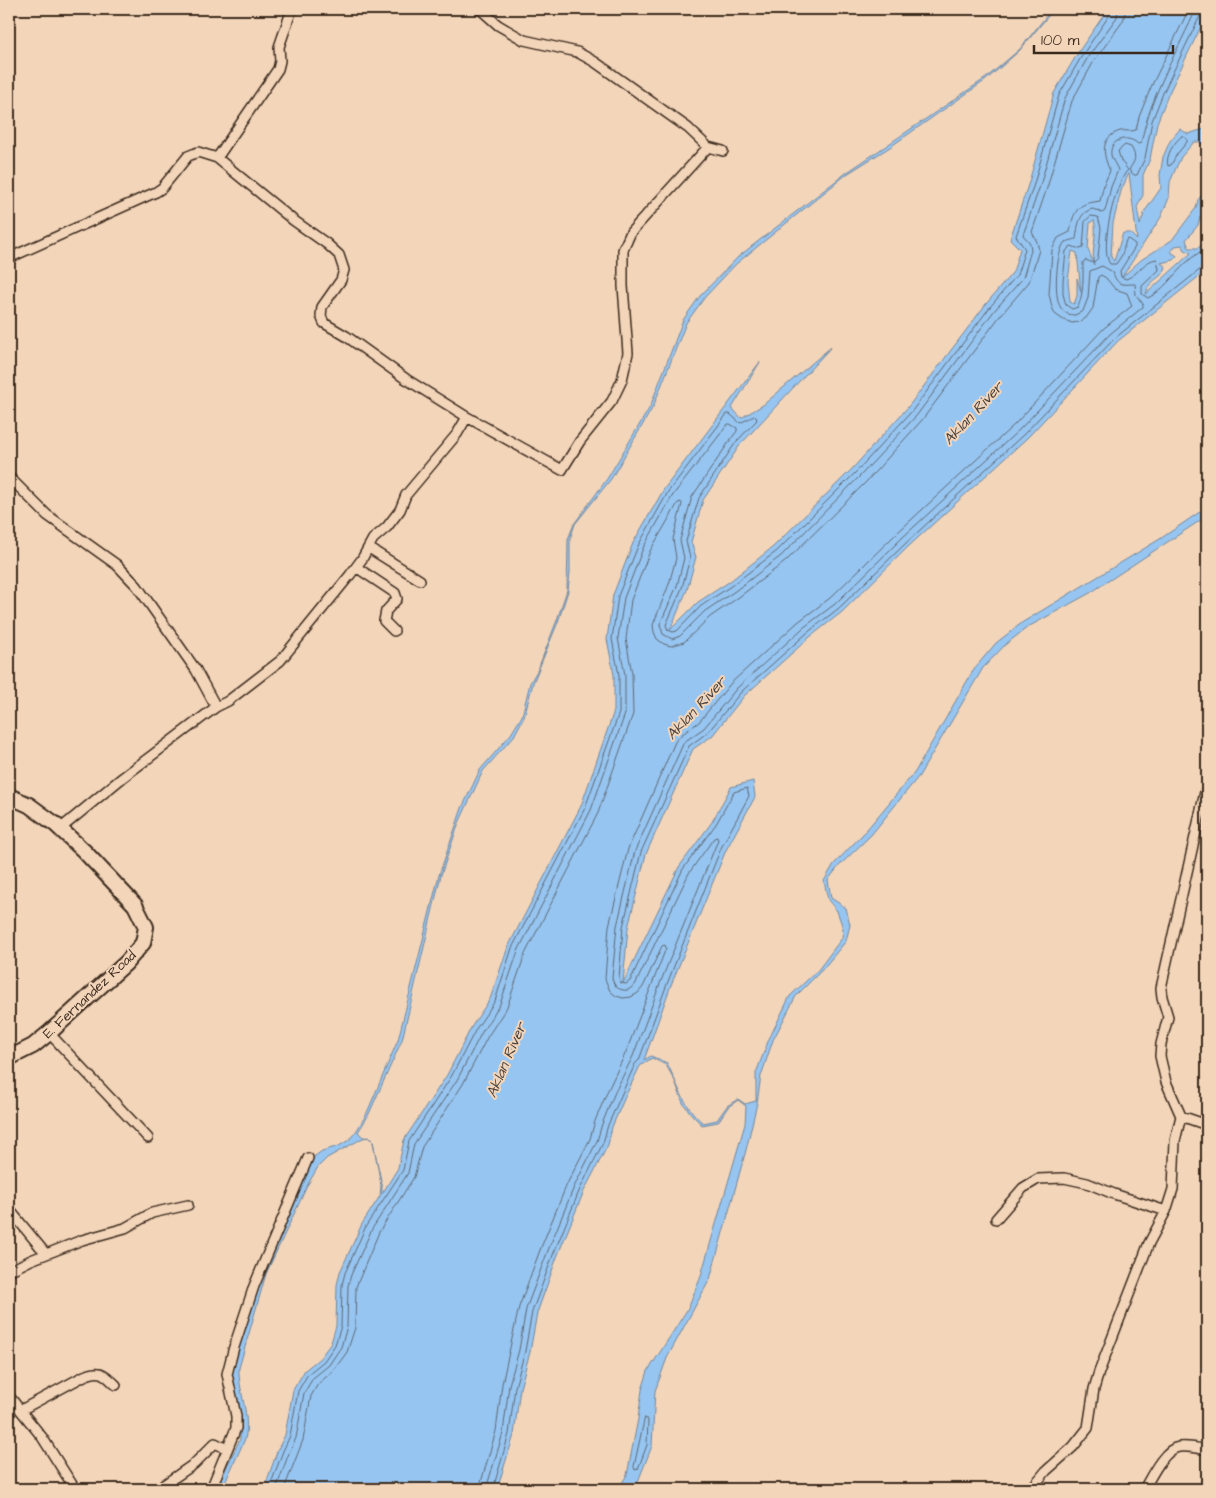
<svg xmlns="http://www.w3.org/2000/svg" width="1216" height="1498" font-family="'Architects Daughter',sans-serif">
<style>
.water{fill:#96c5f1;stroke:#72879d;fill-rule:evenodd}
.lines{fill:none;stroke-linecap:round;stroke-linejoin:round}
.shore{stroke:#5f6872;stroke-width:1}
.street-casing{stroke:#3b2a1e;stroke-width:12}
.secondary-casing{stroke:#3b2a1e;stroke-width:18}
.street{stroke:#f3d5b9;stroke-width:9}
.secondary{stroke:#f3d5b9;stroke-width:14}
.labels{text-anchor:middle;stroke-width:4;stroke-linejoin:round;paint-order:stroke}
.street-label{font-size:14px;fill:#3b2a1e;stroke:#f3d5b9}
.water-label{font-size:15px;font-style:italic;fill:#49413e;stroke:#f3d5b9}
</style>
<rect width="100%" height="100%" fill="#f3d5b9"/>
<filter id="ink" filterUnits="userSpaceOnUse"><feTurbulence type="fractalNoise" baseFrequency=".02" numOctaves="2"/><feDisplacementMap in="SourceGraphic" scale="10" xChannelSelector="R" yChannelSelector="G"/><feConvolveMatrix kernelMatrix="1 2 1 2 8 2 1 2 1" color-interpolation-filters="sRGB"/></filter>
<g filter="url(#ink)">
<path class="water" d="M 1052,9 L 1054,9 L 1019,51 L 986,80 L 890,147 L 847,174 L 736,264 L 705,297 L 686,323 L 653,407 L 611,479 L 575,524 L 570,539 L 570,572 L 568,591 L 558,622 L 533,683 L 524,717 L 514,736 L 483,771 L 458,825 L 441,875 L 402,1040 L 368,1116 L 358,1132 L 363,1137 L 372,1138 L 382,1185 L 382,1194 L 398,1168 L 404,1140 L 447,1075 L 472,1026 L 490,999 L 508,947 L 581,806 L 614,711 L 614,675 L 607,639 L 613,595 L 633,543 L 664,489 L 760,362 L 732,408 L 741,418 L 763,405 L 831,347 L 740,445 L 703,500 L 691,542 L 696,557 L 687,590 L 670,630 L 698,602 L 729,582 L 773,547 L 852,469 L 908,407 L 986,304 L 1013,272 L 1020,249 L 1010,239 L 1029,182 L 1054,93 L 1079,51 L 1108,9 L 1207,9 L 1207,14 L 1168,95 L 1157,123 L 1150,159 L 1143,175 L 1143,195 L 1137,207 L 1140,225 L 1145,211 L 1161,188 L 1160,175 L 1163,157 L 1170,141 L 1180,129 L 1188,134 L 1204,129 L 1207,139 L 1207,147 L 1200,142 L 1194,142 L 1181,157 L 1176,168 L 1170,182 L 1169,198 L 1161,217 L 1122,277 L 1141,260 L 1172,240 L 1196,208 L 1198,200 L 1204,192 L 1207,192 L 1207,216 L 1200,217 L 1198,225 L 1186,240 L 1189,248 L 1198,248 L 1207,240 L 1207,270 L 1118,341 L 1028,437 L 909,546 L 842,612 L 810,637 L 744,696 L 712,736 L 693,749 L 646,854 L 628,928 L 623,983 L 679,867 L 712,822 L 731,787 L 753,781 L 755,797 L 726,850 L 671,985 L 644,1060 L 651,1056 L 667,1063 C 678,1085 683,1106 703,1123 L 717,1120 L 727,1106 L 738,1099 L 745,1104 L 756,1101 L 756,1073 L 769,1039 L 790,996 L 818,970 L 842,938 L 843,928 L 837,911 L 828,900 L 824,881 L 834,864 L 863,834 L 915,772 L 974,669 L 996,643 L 1023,622 L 1160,539 L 1207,507 L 1207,516 L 1090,593 L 1028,627 L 1006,644 L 983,668 L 919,776 L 871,835 L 839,866 L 828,880 L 831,898 L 846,908 L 850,925 L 846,941 L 822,970 L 796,996 L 773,1040 L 761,1076 L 757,1103 L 746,1150 L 710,1279 L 667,1358 L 655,1391 L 652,1446 L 635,1489 L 618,1489 L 627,1475 L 638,1419 L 642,1390 L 648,1371 L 687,1310 L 700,1279 L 745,1124 L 746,1106 L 738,1100 L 728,1107 L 718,1122 L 702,1125 L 692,1115 L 683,1103 L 675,1081 L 666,1065 L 652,1058 L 640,1066 L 625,1097 L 612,1127 L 608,1145 L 584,1191 L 557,1257 L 537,1313 L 530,1352 L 520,1388 L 514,1435 L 497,1489 L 264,1489 L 278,1449 L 285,1435 L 293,1390 L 305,1370 L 320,1358 L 331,1343 L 336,1326 L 337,1285 L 340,1272 L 362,1224 L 380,1196 L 381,1185 L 373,1141 L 369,1137 L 363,1138 L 327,1158 L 318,1167 L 308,1184 L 266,1274 L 239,1368 C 238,1391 251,1416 245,1439 L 222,1489 L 216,1489 L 240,1439 L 240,1423 L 235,1393 L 231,1378 L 232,1360 L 261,1274 L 309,1164 L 315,1156 L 322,1151 L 339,1146 L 349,1140 L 357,1130 L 366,1115 L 398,1040 L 439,875 L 462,808 L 480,770 L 511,734 L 522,716 L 530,683 L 538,669 L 557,620 L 567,590 L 568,539 L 574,524 L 607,479 L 650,407 L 683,320 L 700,296 L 738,257 L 846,173 L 986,78 L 1020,49 ZM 1129,173 L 1137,240 L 1130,233 L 1123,233 L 1114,261 L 1111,257 L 1113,223 L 1121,191 ZM 1094,220 C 1098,235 1091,250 1094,265 L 1088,249 L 1090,223 ZM 1182,245 L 1185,250 L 1191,253 L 1146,294 C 1149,278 1162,280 1166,267 L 1161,263 L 1173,260 L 1177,256 L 1171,252 L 1175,246 ZM 1072,251 L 1077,253 L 1081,292 L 1077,278 L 1077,296 L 1074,304 L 1070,302 L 1068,281 Z"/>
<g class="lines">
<path class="shore" d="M 1207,12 L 1202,13 L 1199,18 L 1163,93 L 1152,121 L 1145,158 L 1137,175 L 1134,175 L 1129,170 C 1134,161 1138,159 1131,147 L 1125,145 L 1118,151 L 1121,161 L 1128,170 C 1115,182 1099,250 1110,264 L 1116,264 L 1122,255 L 1126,240 L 1128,239 L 1135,244 L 1135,247 L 1120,271 L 1121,277 L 1126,279 C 1138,275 1144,260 1157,259 L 1159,270 L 1142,286 L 1142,294 L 1148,298 C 1163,291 1174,274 1186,263 C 1193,256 1200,253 1207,246
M 1182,136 L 1187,139 L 1187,142 L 1177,154 L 1171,165 L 1168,166 C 1165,156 1174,142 1182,136 Z
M 1091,216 L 1098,217 L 1101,228 L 1098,258 L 1093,263 L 1086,260 L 1083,262 C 1083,277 1084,292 1078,307 L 1072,309 L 1066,305 L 1063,294 L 1063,281 L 1066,251 L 1071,246 L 1080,249 L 1083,248 L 1085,222 Z
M 645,1418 L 648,1420 L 647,1445 L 638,1469 L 635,1470 L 634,1467 Z
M 269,1489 L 283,1451 L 290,1436 L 298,1391 L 308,1374 L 324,1361 L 335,1345 L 341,1326 L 342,1285 L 345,1273 L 366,1226 L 403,1170 L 409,1141 L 451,1077 L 476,1029 L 495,1001 L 512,948 L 585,808 L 619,713 L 619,675 L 612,639 L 618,596 L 638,546 L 668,492 L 727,414 L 730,414 L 740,423 L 754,416 L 756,417 L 757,420 L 736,442 L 699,498 L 686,541 L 690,558 L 682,588 L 666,625 L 668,630 L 673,632 L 677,631 L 701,606 L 731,586 L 777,551 L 856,472 L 912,411 L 990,307 L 1017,275 L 1025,249 L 1016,236 L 1034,184 L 1059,95 L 1083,54 L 1111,13 L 1112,9
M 276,1489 L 289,1453 L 296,1438 L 304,1393 L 313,1378 L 329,1365 L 341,1347 L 347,1327 L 348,1286 L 351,1275 L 372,1229 L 408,1173 L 414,1144 L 457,1080 L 482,1032 L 500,1004 L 518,951 L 591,810 L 625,714 L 625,675 L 618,638 L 624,598 L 643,548 L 673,495 L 728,424 L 730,424 L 737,428 L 737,431 L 731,439 L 692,497 L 680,540 L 684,558 L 677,586 L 660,624 L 663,634 L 672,639 L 680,636 L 705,611 L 735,591 L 781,556 L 860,476 L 917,415 L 994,311 L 1023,278 L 1031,250 L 1030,243 L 1023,235 L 1040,186 L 1065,98 L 1088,57 L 1117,17 L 1118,9
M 284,1489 L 303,1440 L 311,1396 L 318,1384 L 334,1370 L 347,1352 L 355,1328 L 356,1287 L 379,1232 L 414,1177 L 422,1147 L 463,1084 L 488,1036 L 507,1007 L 525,954 L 598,813 L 633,714 L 632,674 L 626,639 L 631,600 L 650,551 L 678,503 L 681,502 L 682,504 L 673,539 L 676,558 L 669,584 L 653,625 L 654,632 L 657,639 L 664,644 L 671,646 L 684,642 L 710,617 L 739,597 L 786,561 L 866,482 L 922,420 L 1000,316 L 1029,282 L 1039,250 L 1037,242 L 1032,232 L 1047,188 L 1072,101 L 1094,61 L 1123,21 L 1126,9
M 479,1489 L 496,1431 L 502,1384 L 519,1307 L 540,1250 L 567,1184 L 590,1139 L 595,1121 L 608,1090 L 626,1052 L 666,948 L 665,945 L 662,946 L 643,987 L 638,993 L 631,997 L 623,998 L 616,996 L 610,991 L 605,979 L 609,926 L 628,849 L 675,742 L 681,735 L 699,722 L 731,683 L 798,622 L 830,598 L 897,533 L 1015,424 L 1104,328 L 1132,306 L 1127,293 L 1115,289 L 1106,278 L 1101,275 L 1098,277 L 1093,308 L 1086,318 L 1079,322 L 1072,323 L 1062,319 L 1055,314 L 1052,307 L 1049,294 L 1052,250 L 1058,238 L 1070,232 C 1072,220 1074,207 1088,203 C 1092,202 1096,202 1100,201 L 1104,184 L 1110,171 C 1103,155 1099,138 1120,131 C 1126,130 1131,132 1136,130 L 1139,117 L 1151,87 L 1189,9
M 486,1489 L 503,1433 L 509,1385 L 519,1350 L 526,1309 L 547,1253 L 574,1187 L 597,1141 L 602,1124 L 615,1092 L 633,1056 L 661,981 L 718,840 L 717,837 L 714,838 L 689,873 L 635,985 L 628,990 C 619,991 614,987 612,978 L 617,926 L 635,851 L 684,742 L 704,728 L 737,688 L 803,628 L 835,604 L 902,538 L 1020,429 L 1110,334 L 1143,307 L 1143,304 L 1136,295 L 1135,284 C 1123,284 1117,287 1113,272 L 1102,266 L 1090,271 L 1088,298 L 1083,311 L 1075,315 C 1069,315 1064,313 1061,308 C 1053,298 1056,251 1065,242 L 1076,239 C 1078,227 1078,212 1093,209 L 1102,213 L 1105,211 L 1111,187 L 1118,170 C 1116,165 1112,160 1111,155 C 1109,139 1128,134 1138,144 L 1141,143 C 1150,98 1174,57 1193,16 L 1198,9
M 493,1489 L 509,1434 L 515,1387 L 525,1351 L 532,1312 L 553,1255 L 580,1189 L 603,1143 L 608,1125 L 635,1064 L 639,1060 L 667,984 L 721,848 L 749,796 L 747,788 L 734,792 L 716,824 L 683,869 L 630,981 L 626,984 L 621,983 L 619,978 L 623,927 L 641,852 L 689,746 L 708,732 L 741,692 L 807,633 L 839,608 L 906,543 L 1024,434 L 1115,338 L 1202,268 L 1207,267"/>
<g class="street-casing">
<path id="street" d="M 480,9 L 498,25 L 524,40 L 577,52 L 595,62 L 688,128 L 708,147 L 723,151
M 217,158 L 278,69 L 280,61 L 279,47 L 292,9
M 9,258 L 156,192 L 162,188 L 188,156 L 198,152 L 217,158 L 293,220 L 327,244 L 339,255 L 344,270 L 341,280 L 322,307 L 321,316 L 324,323 L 346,336 L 406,379 L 467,417 L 562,470 L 580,441 L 612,401 L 622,380 L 628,353 L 623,286 L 623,250 L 631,232 L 708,147
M 9,477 L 47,515 L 117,565 L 137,586 L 196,670 L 216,707 L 228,701 L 280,661 L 350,575 L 362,559 L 373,539 L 387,527 L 400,510 L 406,495 L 457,434 L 467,417
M 369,548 L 420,580
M 356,567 L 395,593 L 397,599 L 386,611 L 384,621 L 394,631
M 60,829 L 122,778 L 216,707
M 49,1033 L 148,1138
M 1181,1116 L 1207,1125
M 9,1209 L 46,1254
M 996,1219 L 1023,1188 L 1038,1179 L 1064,1178 L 1087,1183 L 1114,1194 L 1166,1211
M 9,1271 L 31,1260 L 82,1240 L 125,1228 L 152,1213 L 188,1205
M 9,1396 L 42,1437 L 75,1489
M 21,1410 L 84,1376 C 101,1369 103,1373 116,1385
M 158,1489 L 194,1464 L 215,1443 L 227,1449
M 211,1489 L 236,1428 L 236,1416 L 227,1374 L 234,1347 L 254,1286 L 308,1158
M 1031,1489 L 1046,1471 L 1073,1447 L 1088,1428 L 1094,1389 L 1099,1372 L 1149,1243 L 1166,1211 L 1173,1189 L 1175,1141 L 1181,1116 L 1166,1082 L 1160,1056 L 1161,1044 L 1168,1017 L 1162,997 L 1161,988 L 1207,783
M 1144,1489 C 1151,1477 1164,1449 1179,1447 C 1188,1446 1198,1448 1207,1450"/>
</g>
<g class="secondary-casing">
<path id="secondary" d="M 9,796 L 29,805 L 55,824 L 84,851 L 135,905 L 146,927 L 143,943 L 126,963 L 49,1033 L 33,1046 L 9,1058"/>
</g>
<use href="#street" class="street"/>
<use href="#secondary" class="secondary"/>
</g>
</g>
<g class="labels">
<g class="street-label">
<text transform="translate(89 994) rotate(-43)" y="5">E. Fernandez Road</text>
</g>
<g class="water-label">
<text transform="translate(973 413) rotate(-47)" y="5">Aklan River</text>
<text transform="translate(696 708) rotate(-47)" y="5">Aklan River</text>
<text transform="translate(506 1060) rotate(-67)" y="5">Aklan River</text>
</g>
</g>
<rect width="1216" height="1498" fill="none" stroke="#f3d5b9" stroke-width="30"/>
<rect x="15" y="15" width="1186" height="1468" fill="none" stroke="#3b2a1e" stroke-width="2" filter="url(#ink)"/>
<path d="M1034 45v8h139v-8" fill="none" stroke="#3b2a1e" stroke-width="2.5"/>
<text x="1041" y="45" font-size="15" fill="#3b2a1e" stroke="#f3d5b9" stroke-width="4" paint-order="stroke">100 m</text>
</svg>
